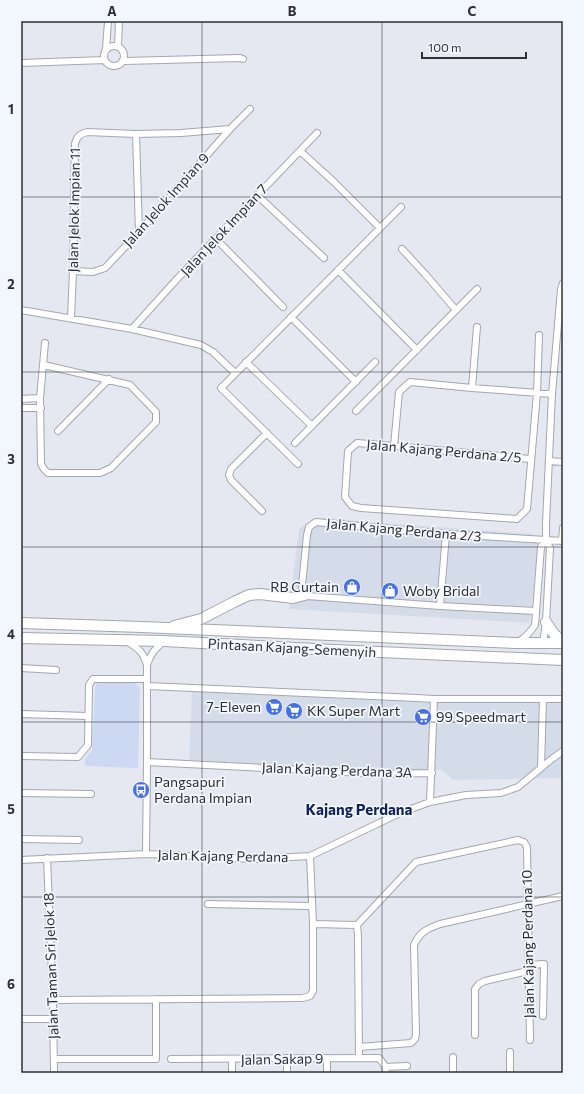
<svg xmlns="http://www.w3.org/2000/svg" width="584" height="1094" font-family="Commissioner,sans-serif">
<style>
.built{fill:#d5dce9}
.green{fill:#cdd9f3}
.lines{fill:none;stroke-linecap:round;stroke-linejoin:round}
.minor-casing{stroke:#a4a7ae;stroke-width:8}
.trunk-casing{stroke:#a4a7ae;stroke-width:12}
.minor{stroke:#fff;stroke-width:6}
.trunk{stroke:#fff;stroke-width:10}
.grid{fill:none;stroke:#2f3033;stroke-width:1;stroke-opacity:0.55}
.labels{text-anchor:middle;stroke-width:3.5;stroke-linejoin:round;paint-order:stroke}
.street-label{font-size:14px;fill:#2f3033;stroke:#f2f6fd}
.poi-label{font-size:14px;fill:#2f3033;stroke:#f2f6fd;text-anchor:start}
.neighbourhood-label{font-size:15px;font-weight:bold;fill:#12245a;stroke:#f2f6fd}
.neatline{fill:none;stroke:#2f3033;stroke-width:1.5}
.grid-label{font-size:13px;text-anchor:middle;font-weight:bold;fill:#2f3033}
</style>
<rect width="100%" height="100%" fill="#e5e8f0"/>
<path class="built" d="M 314,518 L 533,534 L 538,548 L 530,623 L 289,609 L 299,529 Z
M 192,691 L 438,703 L 563,702 L 563,778 L 453,780 L 442,770 L 388,770 L 189,761 Z"/>
<path class="green" d="M 133,681 L 140,688 L 138,768 L 85,766 L 85,759 L 92,750 L 95,687 L 98,682 Z"/>
<g class="lines">
<g class="minor-casing">
<path id="minor" d="M104 56a10 10 0 1 1 20 0a10 10 0 1 1-20 0Z
M 118,46 L 119,21
M 106,49 L 108,21
M 124,61 L 240,58 L 243,59
M 21,63 L 105,60
M 136,134 L 139,232
M 300,151 L 334,182 L 380,228
M 257,195 L 324,258
M 216,239 L 283,307
M 402,249 L 425,274 L 456,310
M 338,270 L 417,350
M 73,271 L 93,272 L 105,268 L 139,232 L 230,129 L 250,109
M 21,310 L 132,329 L 201,345 L 213,352 L 235,373
M 291,317 L 356,382
M 71,318 L 73,271 L 75,144 C 77,136 80,134 87,132 L 136,134 L 181,133 L 230,129
M 132,329 L 177,279 L 317,133
M 246,362 L 312,426
M 44,365 L 130,385 L 156,412 L 156,422 L 111,468 L 100,473 L 48,473 L 44,469 L 41,464 L 40,398 L 45,343
M 472,388 L 477,327
M 21,399 L 40,398
M 21,408 L 41,408
M 356,411 L 477,289
M 58,431 L 109,379
M 295,443 L 375,362
M 394,446 L 399,392 L 410,382 L 472,388 L 552,394
M 530,459 L 394,446 L 357,443 L 348,451 L 345,497 L 352,506 L 361,508 L 517,519 L 527,509 L 537,393 L 539,335
M 549,461 L 563,462
M 298,464 L 221,388 L 401,207
M 262,511 L 231,480 L 229,475 L 231,469 L 267,433
M 562,541 L 563,528
M 440,606 L 446,534
M 536,611 L 440,606 L 307,596 C 303,593 303,589 302,585 L 307,535 L 309,527 L 316,522 L 446,534 L 563,541
M 128,642 C 139,649 143,652 147,665 L 147,762 L 146,854
M 518,642 C 526,637 530,633 535,625 L 541,547 L 546,541
M 543,644 L 546,622 L 550,548 L 546,541 L 546,523 L 552,394 L 561,289 L 563,283
M 147,665 C 150,654 156,648 164,641
M 21,668 L 56,670
M 147,686 L 417,698 L 434,699 L 563,699
M 21,714 L 88,716
M 21,756 L 78,757 L 88,745 L 89,685 L 93,679 L 147,679
M 147,762 L 384,774 L 432,773
M 541,768 L 543,699
M 21,793 L 91,794
M 430,802 L 434,699
M 21,839 L 79,840
M 47,858 L 53,1000 L 54,1073
M 21,860 L 146,854 L 254,859 L 310,856 L 400,813 L 430,802 L 466,795 L 501,793 L 518,787 L 553,758 L 563,751
M 208,904 L 312,906
M 313,924 L 357,925
M 528,965 L 544,964 L 543,1016
M 53,1000 L 303,998 L 310,996 L 313,991 L 313,924 L 310,856
M 21,1019 L 53,1019
M 475,1035 L 475,989 L 479,984 L 485,981 L 528,971
M 359,1047 L 411,1043 L 415,1039 L 416,1034 L 414,945 C 420,932 426,929 440,924 L 563,896
M 510,1052 L 510,1073
M 287,1058 L 287,1073
M 327,1058 L 327,1073
M 359,1058 L 358,936 L 357,925 L 416,862 L 518,840 L 524,842 L 527,847 L 530,1040
M 54,1059 L 156,1059 L 156,999
M 171,1059 L 379,1058 C 383,1063 386,1066 386,1073
M 385,1067 L 407,1066
M 232,1073 L 232,1059
M 453,1073 L 453,1057"/>
</g>
<g class="trunk-casing">
<path id="trunk" d="M 546,622 L 554,634 L 563,642
M 21,623 L 142,627 L 516,643 L 563,643
M 174,626 L 201,619 L 234,602 L 249,595 L 260,594 L 293,598 L 305,595
M 21,638 L 164,641 L 334,650 L 563,660"/>
</g>
<use href="#minor" class="minor"/>
<use href="#trunk" class="trunk"/>
</g>
<path class="grid" d="M 202,21 L 202,1073M 382,21 L 382,1073M 21,197 L 563,197M 21,372 L 563,372M 21,547 L 563,547M 21,722 L 563,722M 21,897 L 563,897"/>
<defs>
<g id="shop-disc" transform="scale(0.9)"><circle r="9.5" fill="#4771e3" stroke="#f2f6fd"/><path d="M-5-2.5h2.3a2.7 3.5 0 0 1 5.4 0H5L5.5 6h-11ZM-1.5-2.5h3a1.5 2.3 0 0 0-3 0Z" fill="#fff"/></g>
<g id="supermarket-disc" transform="scale(0.9)"><circle r="9.5" fill="#4771e3" stroke="#f2f6fd"/><path d="M-6-5.5h2.5l.6 2H6L4.5 2H-2.5L-4.4-4H-6ZM-1.5 3.2a1.3 1.3 0 1 0 .1 0ZM3 3.2a1.3 1.3 0 1 0 .1 0Z" fill="#fff"/></g>
<g id="bus-disc" transform="scale(0.9)"><circle r="9.5" fill="#4771e3" stroke="#f2f6fd"/><path d="M-5-6H5V4H4V6H2V4H-2V6H-4V4H-5ZM-3.5-4V0h7V-4ZM-3.5 1.2v1.5H-2V1.2ZM2 1.2v1.5H3.5V1.2Z" fill="#fff"/></g>
</defs>
<g fill-rule="evenodd">
<use href="#shop-disc" x="352" y="587"/>
<use href="#shop-disc" x="390" y="591"/>
<use href="#supermarket-disc" x="274" y="707"/>
<use href="#supermarket-disc" x="294" y="711"/>
<use href="#supermarket-disc" x="423" y="717"/>
<use href="#bus-disc" x="141" y="790"/>
</g>
<g class="labels">
<g class="street-label">
<text transform="translate(166 200) rotate(-48)" y="5">Jalan Jelok Impian 9</text>
<text transform="translate(74 210) rotate(-89)" y="5">Jalan Jelok Impian 11</text>
<text transform="translate(224 230) rotate(-47)" y="5">Jalan Jelok Impian 7</text>
<text transform="translate(444 451) rotate(5)" y="5">Jalan Kajang Perdana 2/5</text>
<text transform="translate(404 530) rotate(5)" y="5">Jalan Kajang Perdana 2/3</text>
<text transform="translate(292 648) rotate(3)" y="5">Pintasan Kajang-Semenyih</text>
<text transform="translate(337 770) rotate(2)" y="5">Jalan Kajang Perdana 3A</text>
<text transform="translate(223 856) rotate(1)" y="5">Jalan Kajang Perdana</text>
<text transform="translate(528 944) rotate(-91)" y="5">Jalan Kajang Perdana 10</text>
<text transform="translate(51 966) rotate(-92)" y="5">Jalan Taman Sri Jelok 18</text>
<text transform="translate(282 1059) rotate(-1)" y="5">Jalan Sakap 9</text>
</g>
<g class="poi-label">
<text x="339" y="592" text-anchor="end">RB Curtain</text>
<text x="403" y="596">Woby Bridal</text>
<text x="261" y="712" text-anchor="end">7-Eleven</text>
<text x="307" y="716">KK Super Mart</text>
<text x="436" y="722">99 Speedmart</text>
<text x="154" y="787">Pangsapuri<tspan x="154" dy="16">Perdana Impian</tspan></text>
</g>
<g class="neighbourhood-label">
<text x="359" y="815">Kajang Perdana</text>
</g>
</g>
<rect width="584" height="1094" fill="none" stroke="#f2f6fd" stroke-width="44"/>
<path d="M422 52v6h104v-6" fill="none" stroke="#2f3033" stroke-width="2"/>
<text x="428" y="52" font-size="12" fill="#2f3033" stroke="#f2f6fd" stroke-width="3" paint-order="stroke">100 m</text>
<rect x="22" y="22" width="540" height="1050" class="neatline"/>
<g class="grid-label">
<text x="112" y="16">A</text>
<text x="292" y="16">B</text>
<text x="472" y="16">C</text>
<text x="11" y="114">1</text>
<text x="11" y="289">2</text>
<text x="11" y="464">3</text>
<text x="11" y="639">4</text>
<text x="11" y="814">5</text>
<text x="11" y="989">6</text>
</g>
</svg>
